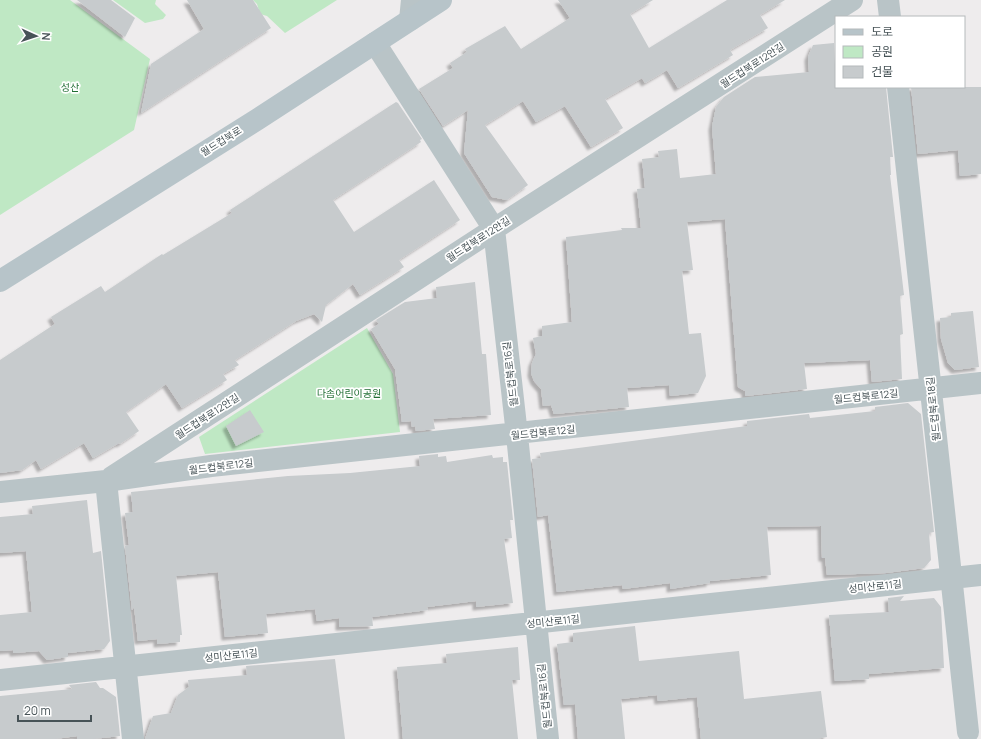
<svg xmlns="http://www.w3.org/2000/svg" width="981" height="739" font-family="Manrope,'Noto Sans KR',sans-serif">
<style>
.green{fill:#bfe8c4}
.building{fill:#c7cbcd;filter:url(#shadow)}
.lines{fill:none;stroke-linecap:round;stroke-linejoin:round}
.street{stroke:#b9c4c7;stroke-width:22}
.secondary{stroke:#b7c4c9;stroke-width:22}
.labels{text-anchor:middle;stroke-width:3.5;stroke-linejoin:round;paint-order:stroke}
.street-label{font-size:10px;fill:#475357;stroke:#fff}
.park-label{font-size:10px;fill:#216e34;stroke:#fff}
</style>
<defs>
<filter id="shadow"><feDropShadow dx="-3.5" dy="3.5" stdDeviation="1" flood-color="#0004"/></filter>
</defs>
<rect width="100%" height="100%" fill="#eeeced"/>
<path class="green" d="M 0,0 L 70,0 L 150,59 L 134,130 L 0,215 Z
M 113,0 L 156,0 L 155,4 L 166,15 L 163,19 L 145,23 Z
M 253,0 L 337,0 L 285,33 L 267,16 L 260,14 L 257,4 Z
M 367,328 L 393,374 L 400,432 L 205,454 L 199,437 Z"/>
<path class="building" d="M 77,0 L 111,0 L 135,18 L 125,37 Z
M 187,0 L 253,0 L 271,28 L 141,113 L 151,64 L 204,29 Z
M 558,0 L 653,0 L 630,14 L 649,48 L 727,0 L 785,0 L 760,15 L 768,28 L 730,50 L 733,55 L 678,88 L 667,70 L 645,83 L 642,78 L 605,99 L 623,128 L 591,147 L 565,106 L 536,122 L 523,101 L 485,125 L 528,185 L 507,200 L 492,197 L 464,153 L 468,110 L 443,126 L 419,89 L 453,68 L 450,63 L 467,52 L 465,49 L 505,26 L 521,49 L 570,18 Z
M 834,43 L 836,87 L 886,87 L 893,157 L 890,157 L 891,175 L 890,175 L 904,295 L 900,296 L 903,334 L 900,335 L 902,379 L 872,382 L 870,360 L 804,363 L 807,389 L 745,396 L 745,391 L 738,387 L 725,219 L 687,222 L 693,270 L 682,271 L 689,334 L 701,333 L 706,376 L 698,393 L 670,396 L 669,385 L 627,388 L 629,407 L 554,414 L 551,405 L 543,406 L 541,389 L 534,381 L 531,373 L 532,363 L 536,354 L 533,338 L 542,336 L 542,326 L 572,322 L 566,237 L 622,230 L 621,228 L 641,228 L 637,189 L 645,188 L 642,159 L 659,157 L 658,151 L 677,149 L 680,178 L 716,174 L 712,127 L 716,107 L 724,97 L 755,77 L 809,72 L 808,57 L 813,45 Z
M 911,87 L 981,87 L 981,174 L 960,176 L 958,150 L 918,154 Z
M 396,102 L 398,103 L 422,139 L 420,140 L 421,142 L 333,200 L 354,232 L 434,180 L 460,220 L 399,260 L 404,267 L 360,295 L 353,284 L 326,305 L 322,322 L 314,314 L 296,321 L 235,360 L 239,365 L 223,374 L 227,380 L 182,408 L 166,384 L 126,412 L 139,431 L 120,444 L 119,443 L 93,458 L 84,443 L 41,469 L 36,460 L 22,470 L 0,473 L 0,360 L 55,324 L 51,317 L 101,286 L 105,292 L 162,254 L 163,255 L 232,213 L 230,210 Z
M 475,282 L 482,354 L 486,354 L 491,415 L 433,419 L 435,429 L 416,431 L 415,426 L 412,427 L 411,421 L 402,422 L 395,369 L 371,329 L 379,324 L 376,320 L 405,302 L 437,298 L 436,287 Z
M 973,311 L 979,367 L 955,370 L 948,363 L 941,339 L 940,318 L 951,317 L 951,313 Z
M 908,403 L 921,414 L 934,532 L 929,533 L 931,560 L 924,568 L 886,573 L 827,575 L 825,558 L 822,558 L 821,526 L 767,527 L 771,575 L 710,581 L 710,583 L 670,589 L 670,583 L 623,589 L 622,585 L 557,592 L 548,515 L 538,517 L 532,459 L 541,458 L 540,453 L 747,426 L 747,421 L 809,414 L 810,418 L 875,411 L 875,407 Z
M 250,410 L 264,432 L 236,446 L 226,426 Z
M 438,454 L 438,457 L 446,456 L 447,462 L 492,455 L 493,458 L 503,457 L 503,462 L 507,462 L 513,520 L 510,520 L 512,538 L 504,539 L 513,603 L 476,607 L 476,601 L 427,607 L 428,610 L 372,617 L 373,626 L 339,627 L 339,618 L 317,621 L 315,609 L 266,614 L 268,633 L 225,637 L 218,572 L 176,576 L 182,635 L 180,635 L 180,642 L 157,644 L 157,639 L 138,641 L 134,607 L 132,610 L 125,546 L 129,545 L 125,513 L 133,512 L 131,492 L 288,476 L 350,473 L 420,466 L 419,456 Z
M 87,500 L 93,553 L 101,551 L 110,641 L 104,649 L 68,653 L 68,657 L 47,660 L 39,651 L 13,653 L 13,650 L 0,651 L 0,615 L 32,612 L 26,551 L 0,553 L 0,517 L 33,514 L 32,506 Z
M 904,596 L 900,601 L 934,598 L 941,607 L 944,668 L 869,674 L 869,679 L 835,681 L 829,615 L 889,612 L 888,598 Z
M 635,626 L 639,661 L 739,651 L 744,699 L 821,691 L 827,737 L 816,739 L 701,739 L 697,697 L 658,701 L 657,695 L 621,699 L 625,739 L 578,739 L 575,704 L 564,705 L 557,644 L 573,642 L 573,633 Z
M 518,647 L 520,680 L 512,680 L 518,739 L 403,739 L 397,667 L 447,663 L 446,654 Z
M 335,659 L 345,739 L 145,739 L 153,716 L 171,713 L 178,695 L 189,687 L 188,680 L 247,675 L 246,666 Z
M 96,682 L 100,688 L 103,688 L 116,697 L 120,736 L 93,739 L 77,739 L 77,736 L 55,739 L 0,739 L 0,696 L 72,689 L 69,685 Z"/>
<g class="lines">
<path class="street" d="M 888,0 L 890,17
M 410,20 L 412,0
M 375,43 L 494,229 L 517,435 L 548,739
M 898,87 L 968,732
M 112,477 L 494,229 L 852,0
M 106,481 L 133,739
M 0,492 L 106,481 L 211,466 L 981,383
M 0,680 L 981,575"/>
<path class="secondary" d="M 0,281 L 258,119 L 441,0"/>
</g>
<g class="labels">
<g class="street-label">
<text transform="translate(752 65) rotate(-33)" y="4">월드컵북로12안길</text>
<text transform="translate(221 141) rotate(-32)" y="4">월드컵북로</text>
<text transform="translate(478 239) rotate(-33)" y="4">월드컵북로12안길</text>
<text transform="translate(510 374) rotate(-97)" y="4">월드컵북로16길</text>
<text transform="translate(866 396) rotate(-6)" y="4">월드컵북로12길</text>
<text transform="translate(933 409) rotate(-96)" y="4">월드컵북로18길</text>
<text transform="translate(207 416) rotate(-33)" y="4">월드컵북로12안길</text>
<text transform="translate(543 432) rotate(-6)" y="4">월드컵북로12길</text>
<text transform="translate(221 466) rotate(-7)" y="4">월드컵북로12길</text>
<text transform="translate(875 586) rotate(-6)" y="4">성미산로11길</text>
<text transform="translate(553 621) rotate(-6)" y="4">성미산로11길</text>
<text transform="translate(231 655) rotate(-6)" y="4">성미산로11길</text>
<text transform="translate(544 696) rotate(-96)" y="4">월드컵북로16길</text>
</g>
<g class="park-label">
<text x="70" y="91">성산</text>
<text x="349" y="397">다솜어린이공원</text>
</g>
</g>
<rect x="835" y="16" width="130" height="72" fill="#ffffff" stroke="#b5babc"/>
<rect x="843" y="29" width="20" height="6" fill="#b7c4c9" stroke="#b5babc"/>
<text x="871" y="36" font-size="12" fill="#475357">도로</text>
<rect x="843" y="46" width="20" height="12" fill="#bfe8c4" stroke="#b5babc"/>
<text x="871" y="56" font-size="12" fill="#475357">공원</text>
<rect x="843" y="66" width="20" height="12" fill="#c7cbcd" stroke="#b5babc"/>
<text x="871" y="76" font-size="12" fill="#475357">건물</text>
<g transform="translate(36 36) rotate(93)" stroke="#ffffff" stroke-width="3" paint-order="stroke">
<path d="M0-3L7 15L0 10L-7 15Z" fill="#475357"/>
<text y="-6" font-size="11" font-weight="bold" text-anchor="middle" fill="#475357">N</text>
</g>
<path d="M18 715v6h73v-6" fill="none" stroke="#475357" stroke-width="2"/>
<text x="24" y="715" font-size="12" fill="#475357" stroke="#ffffff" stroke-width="3" paint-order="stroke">20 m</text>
</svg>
